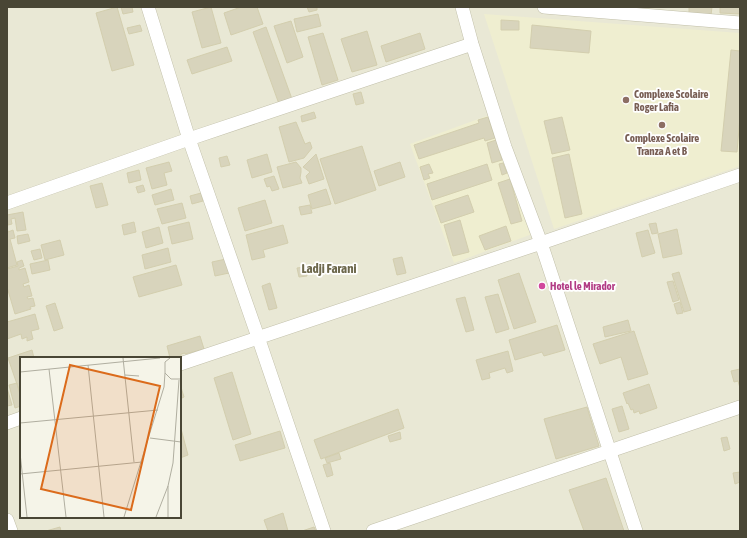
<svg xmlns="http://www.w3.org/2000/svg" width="747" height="538" font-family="'Asap Condensed',sans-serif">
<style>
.residential{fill:#e9e8d5;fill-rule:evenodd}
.education{fill:#efeed0}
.building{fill:#d8d4bc;stroke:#d3ceae}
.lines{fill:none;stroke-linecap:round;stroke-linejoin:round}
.minor-casing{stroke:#c1bfa9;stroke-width:14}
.minor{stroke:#fff;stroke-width:13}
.education-dot{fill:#8d6e63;stroke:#fff;stroke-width:1.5}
.hotel-dot{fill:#d1479c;stroke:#fff;stroke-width:1.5}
.labels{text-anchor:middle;stroke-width:3.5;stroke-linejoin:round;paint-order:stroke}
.education-label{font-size:11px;font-weight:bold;fill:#785e54;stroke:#fff;text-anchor:start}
.hotel-label{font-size:11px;font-weight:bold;fill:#b23c85;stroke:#fff;text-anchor:start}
.quarter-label{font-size:13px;font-weight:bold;fill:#6d684c;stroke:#fff}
.inset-road{fill:none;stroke:#b0aea0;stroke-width:1}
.view{fill:#db6b1b;fill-opacity:0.15;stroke:#db6b1b;stroke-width:2}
.inset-edge{fill:none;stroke:#494635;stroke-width:2}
</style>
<rect width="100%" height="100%" fill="#f5f4e8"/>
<path class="residential" d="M 7,7 L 740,7 L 740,531 L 7,531 ZM 21,358 L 180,358 L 180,517 L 21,517 Z"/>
<path class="education" d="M 484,14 L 740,33 L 740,166 L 554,229 Z
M 492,114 L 535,233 L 454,263 L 410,144 Z"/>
<path class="building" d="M 117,7 L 134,65 L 112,71 L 96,13 Z
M 121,7 L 132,7 L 133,12 L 123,14 Z
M 211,7 L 221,43 L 202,48 L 192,12 Z
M 241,7 L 257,7 L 263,24 L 231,35 L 224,13 Z
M 307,7 L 317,7 L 317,10 L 309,12 Z
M 689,7 L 712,7 L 711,15 L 689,13 Z
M 720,7 L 740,7 L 740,14 L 720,13 Z
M 318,14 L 321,26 L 297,32 L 294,19 Z
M 501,20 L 519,21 L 519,30 L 501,30 Z
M 291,21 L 303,57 L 287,63 L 274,26 Z
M 140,25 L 142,31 L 129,34 L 127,28 Z
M 532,25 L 591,31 L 589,53 L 530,48 Z
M 266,27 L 292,99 L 279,104 L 253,32 Z
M 367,31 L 377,65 L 352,72 L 341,39 Z
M 323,33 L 338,80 L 322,85 L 308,37 Z
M 420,33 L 425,49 L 386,62 L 381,46 Z
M 227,47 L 232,61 L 192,74 L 187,60 Z
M 731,50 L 740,51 L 740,117 L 737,152 L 721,151 Z
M 361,92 L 364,103 L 356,105 L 353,94 Z
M 314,112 L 316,118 L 302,122 L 301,116 Z
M 488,117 L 495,138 L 485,141 L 484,138 L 419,159 L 414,145 L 479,123 L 478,120 Z
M 562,117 L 570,150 L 552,154 L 544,121 Z
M 296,122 L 305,144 L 310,142 L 312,148 L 304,158 L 289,162 L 279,127 Z
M 496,140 L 502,160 L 492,163 L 487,143 Z
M 362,146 L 376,190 L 335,204 L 320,159 Z
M 267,154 L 272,172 L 252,178 L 247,160 Z
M 316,154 L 324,179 L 309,184 L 306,176 L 310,172 L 303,167 Z
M 569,154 L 582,214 L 565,218 L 552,158 Z
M 227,156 L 230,165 L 221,167 L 219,158 Z
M 169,162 L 172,171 L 164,173 L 167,185 L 152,189 L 146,168 Z
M 296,162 L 301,168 L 301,172 L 300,178 L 302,183 L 283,188 L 277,167 Z
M 400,162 L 405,177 L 379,186 L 374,171 Z
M 503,163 L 507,173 L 502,175 L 499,164 Z
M 429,164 L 433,173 L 428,174 L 430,178 L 424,180 L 420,167 Z
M 487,164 L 492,180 L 432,200 L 427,184 Z
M 139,170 L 141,180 L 129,183 L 127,173 Z
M 274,176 L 279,189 L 272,191 L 270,186 L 267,187 L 264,179 Z
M 510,179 L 522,221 L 511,224 L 498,183 Z
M 102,183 L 108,205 L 96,208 L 90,186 Z
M 143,185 L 145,191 L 138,193 L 136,187 Z
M 171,189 L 174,200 L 155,205 L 152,195 Z
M 326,189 L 331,204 L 312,209 L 308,195 Z
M 201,193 L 203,201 L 192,204 L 190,196 Z
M 468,195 L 474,212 L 441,223 L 435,206 Z
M 265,200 L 272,223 L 245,231 L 238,208 Z
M 182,203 L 186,218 L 162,224 L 157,209 Z
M 310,205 L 312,213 L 301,215 L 299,207 Z
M 23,212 L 26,230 L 17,231 L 15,218 L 11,219 L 12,224 L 8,225 L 7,215 Z
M 460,220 L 469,252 L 453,256 L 444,225 Z
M 134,222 L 136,232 L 124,235 L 122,225 Z
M 189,222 L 193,239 L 172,244 L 168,227 Z
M 656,223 L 658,233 L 652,234 L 649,224 Z
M 283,225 L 288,243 L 263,250 L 265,257 L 252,260 L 246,235 Z
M 506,226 L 511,241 L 485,250 L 479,236 Z
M 7,227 L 8,232 L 13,230 L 15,238 L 10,239 L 17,265 L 7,268 Z
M 159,227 L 163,243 L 146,248 L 142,232 Z
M 677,229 L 682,254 L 663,258 L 658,234 Z
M 648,230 L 655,253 L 642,257 L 636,233 Z
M 28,234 L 30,241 L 18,244 L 17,236 Z
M 60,240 L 64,255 L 45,260 L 41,245 Z
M 168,248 L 171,262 L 145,269 L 142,255 Z
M 40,249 L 42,258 L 34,260 L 31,251 Z
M 402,257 L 406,273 L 397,275 L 393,259 Z
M 226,259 L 229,273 L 215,276 L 212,262 Z
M 22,260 L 24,266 L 19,268 L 19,270 L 25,268 L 29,282 L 23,284 L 24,287 L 29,285 L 32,296 L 27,297 L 28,299 L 33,298 L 35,306 L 30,307 L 31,309 L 15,314 L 7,287 L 7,269 L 18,266 L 17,262 Z
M 48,260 L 50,270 L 32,274 L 30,264 Z
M 176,265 L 182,285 L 139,297 L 133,277 Z
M 305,267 L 307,276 L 299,277 L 297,268 Z
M 679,272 L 691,310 L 684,312 L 672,274 Z
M 519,273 L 536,322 L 514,329 L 498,280 Z
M 673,281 L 679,300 L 673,302 L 667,282 Z
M 270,283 L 277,308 L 269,310 L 262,286 Z
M 498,294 L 509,329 L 496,333 L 485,297 Z
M 465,297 L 474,330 L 466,332 L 456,299 Z
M 680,302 L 683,313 L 677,314 L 674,304 Z
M 55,303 L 63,328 L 54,331 L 46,306 Z
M 35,314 L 39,329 L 31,331 L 33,339 L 27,341 L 27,337 L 22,339 L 21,334 L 7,339 L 7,322 Z
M 628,320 L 631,331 L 605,337 L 603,327 Z
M 557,325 L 565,350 L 544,356 L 542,352 L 515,360 L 509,340 Z
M 634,331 L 648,374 L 628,380 L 621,357 L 600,364 L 593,344 Z
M 200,336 L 204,349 L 185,354 L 185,353 L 181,354 L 181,356 L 176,358 L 174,358 L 174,357 L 170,358 L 167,346 Z
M 32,350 L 34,358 L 21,358 L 21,392 L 20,393 L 8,358 Z
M 508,351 L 513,371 L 507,373 L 505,368 L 489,373 L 490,378 L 482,380 L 476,360 Z
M 740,369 L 740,388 L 738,381 L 734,382 L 731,371 Z
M 232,372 L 251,434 L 233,440 L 214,378 Z
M 17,383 L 21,399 L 21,406 L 15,408 L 9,385 Z
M 180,384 L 184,397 L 180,399 Z
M 649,384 L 657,408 L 640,414 L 639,411 L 634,413 L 633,409 L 631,410 L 628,403 L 627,404 L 623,393 Z
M 7,388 L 12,405 L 7,406 Z
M 622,406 L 629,429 L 619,432 L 612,409 Z
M 587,407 L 599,446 L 556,459 L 544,419 Z
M 398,409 L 404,428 L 321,459 L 314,440 Z
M 180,425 L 188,455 L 180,458 Z
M 280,431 L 285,448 L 240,461 L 235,445 Z
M 400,432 L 401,439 L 390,442 L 388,436 Z
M 727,437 L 730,449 L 724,451 L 721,438 Z
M 339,453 L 341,459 L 327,463 L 325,458 Z
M 330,463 L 333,475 L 327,477 L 323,465 Z
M 740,472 L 740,482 L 735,484 L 733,473 Z
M 606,478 L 624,531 L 584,531 L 569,490 Z
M 283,513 L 288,531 L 268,531 L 264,520 Z
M 60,527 L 61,531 L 46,531 Z
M 314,527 L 316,531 L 302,531 Z"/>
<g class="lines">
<g class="minor-casing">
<path id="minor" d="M 148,7 L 189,139 L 258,337 L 324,531
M 462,7 L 472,44 L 489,97 L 505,147 L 541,243 L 636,531
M 544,7 L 740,23
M 7,203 L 189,139 L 472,44
M 180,364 L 541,243 L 740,175
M 7,423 L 21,418
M 7,520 L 11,531
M 373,531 L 740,407"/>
</g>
<use href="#minor" class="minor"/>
</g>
<g class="education-dot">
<circle cx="626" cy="100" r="4"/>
<circle cx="662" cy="125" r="4"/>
</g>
<circle class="hotel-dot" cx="542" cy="286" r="4"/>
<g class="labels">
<g class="education-label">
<text x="634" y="98">Complexe Scolaire<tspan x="634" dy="13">Roger Lafia</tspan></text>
<text x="662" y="142" text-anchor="middle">Complexe Scolaire<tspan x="662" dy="13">Tranza A et B</tspan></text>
</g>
<g class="hotel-label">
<text x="550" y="290">Hotel le Mirador</text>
</g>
<g class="quarter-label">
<text x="329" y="273">Ladji Farani</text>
</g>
</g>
<g transform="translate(20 357)">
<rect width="161" height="161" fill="#f5f4e8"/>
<path class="inset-road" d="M 103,1 L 114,105M 150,1 L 145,5 L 145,16 L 151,22 L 161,22M 68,8 L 84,160M 29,12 L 46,160M 0,15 L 140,1M 105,18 L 119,19M 0,66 L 138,53M 130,81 L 161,85M 0,96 L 7,160M 0,117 L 122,105M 104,160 L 144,30 L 145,16M 136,160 L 148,129 L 153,106 L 159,23M 148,160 L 148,129"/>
<path class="view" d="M 50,8 L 140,29 L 111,153 L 21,132 Z"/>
<rect width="161" height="161" class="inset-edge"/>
</g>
<rect width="747" height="538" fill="none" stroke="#494635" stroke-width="16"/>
</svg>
